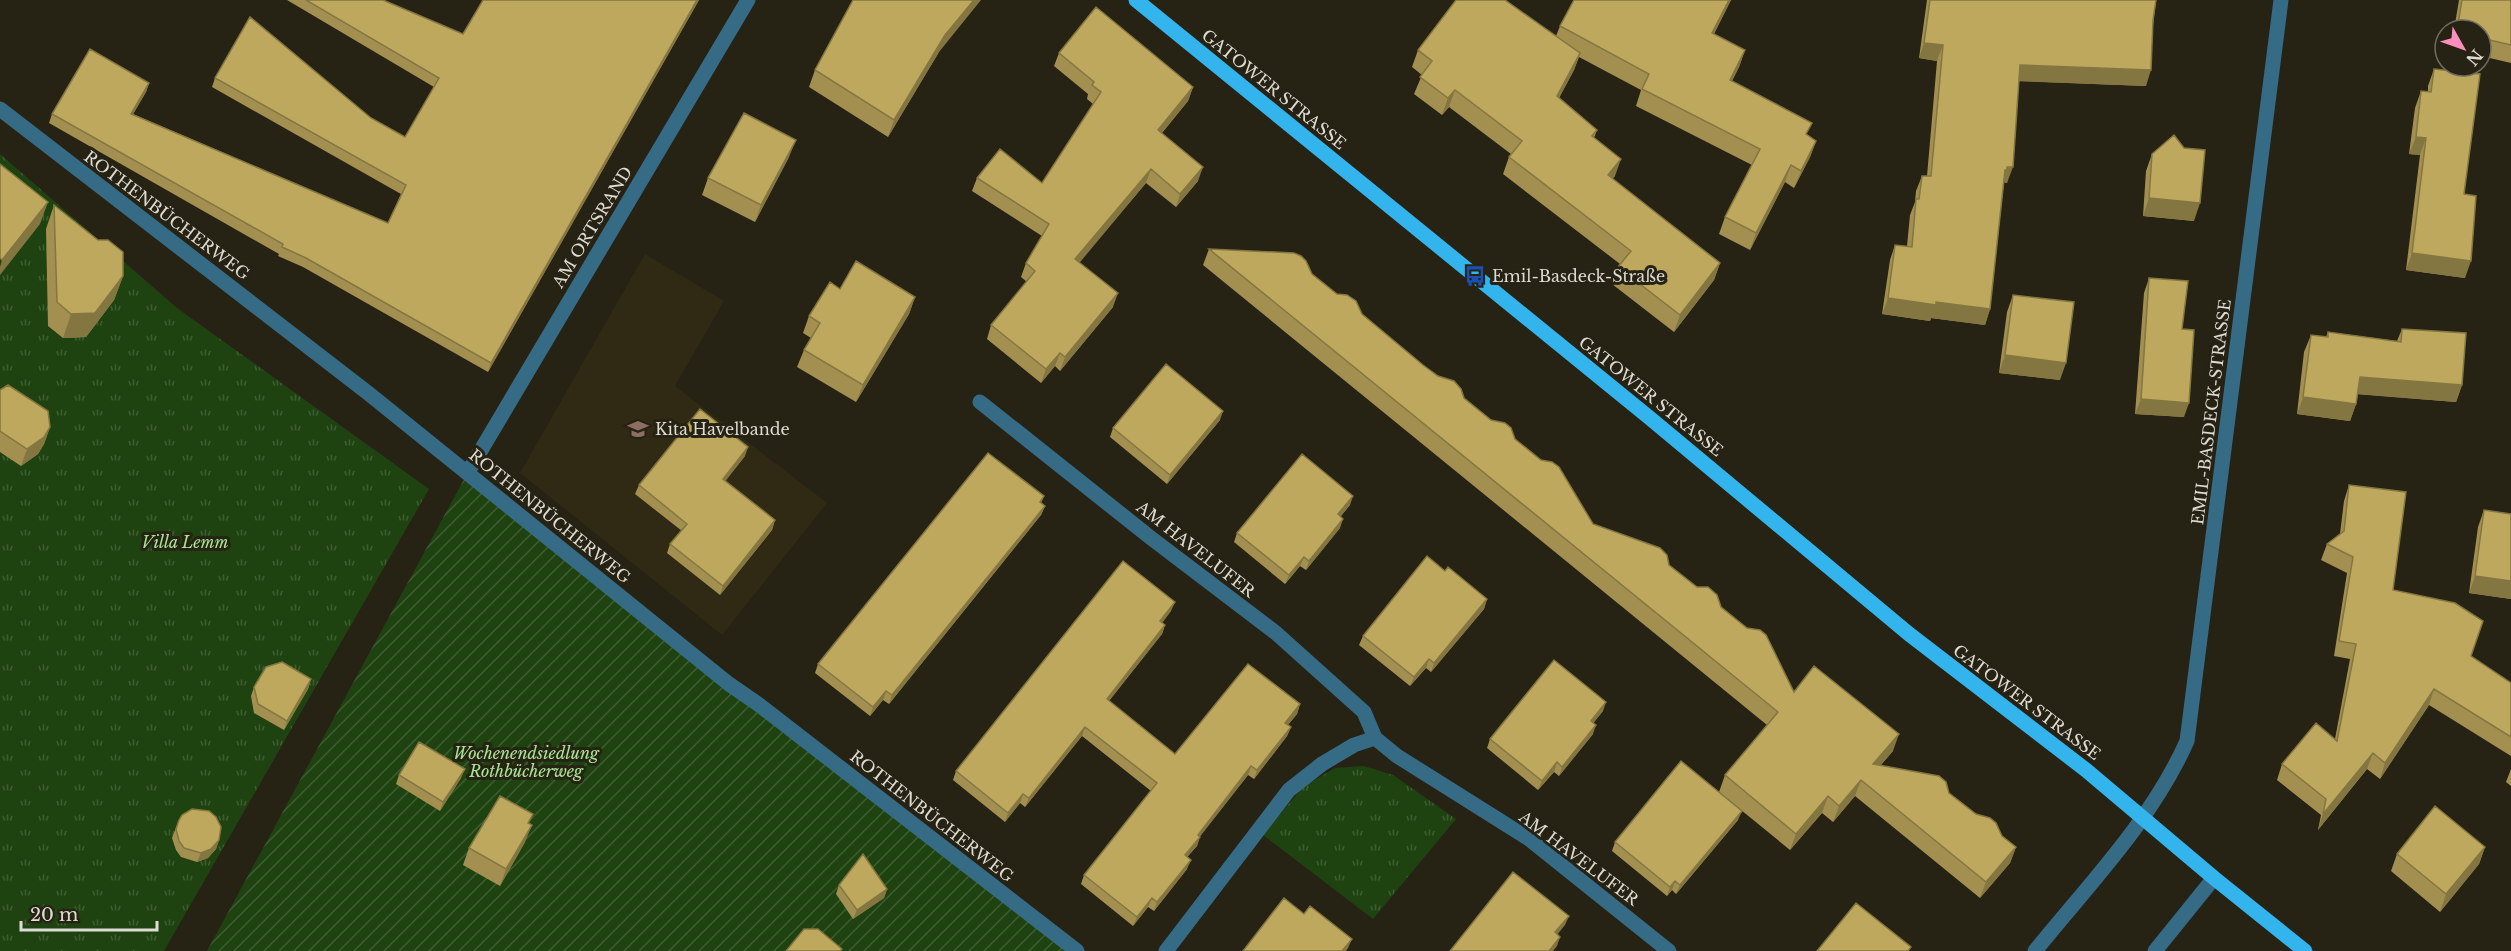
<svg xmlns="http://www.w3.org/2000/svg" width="2511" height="951" font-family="'Libre Baskerville',serif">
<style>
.built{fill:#302a15}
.grass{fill:url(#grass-tufts)}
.garden{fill:url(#garden-furrows)}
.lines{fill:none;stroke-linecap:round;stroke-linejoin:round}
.minor{stroke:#366b86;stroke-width:15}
.major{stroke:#33b4ec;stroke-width:15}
.wall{fill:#a39050}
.shaded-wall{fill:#847641}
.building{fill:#bda85d;stroke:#847641;stroke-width:1.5}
.labels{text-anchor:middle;stroke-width:6;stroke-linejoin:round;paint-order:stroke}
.street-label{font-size:16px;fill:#dedbd2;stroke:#262214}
.poi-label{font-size:16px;fill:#dedbd2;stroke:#262214;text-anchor:start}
.park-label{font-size:16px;font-style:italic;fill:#a7e794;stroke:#262214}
</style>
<defs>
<pattern id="grass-tufts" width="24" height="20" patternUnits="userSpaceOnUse" patternTransform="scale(1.5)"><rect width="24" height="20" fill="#1e4310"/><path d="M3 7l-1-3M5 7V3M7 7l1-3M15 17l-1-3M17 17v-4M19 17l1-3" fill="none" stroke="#3e5e32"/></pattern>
<pattern id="garden-furrows" width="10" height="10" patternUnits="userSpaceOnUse" patternTransform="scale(1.5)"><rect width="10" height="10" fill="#1e4310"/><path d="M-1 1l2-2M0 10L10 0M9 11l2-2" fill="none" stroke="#3e5e32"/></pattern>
</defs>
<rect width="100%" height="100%" fill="#262214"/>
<path class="built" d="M 645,254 L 724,301 L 675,386 L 827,503 L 722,635 L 520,473 Z"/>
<path class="grass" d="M 0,154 L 177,308 L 429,489 L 164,951 L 0,951 Z
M 1364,766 L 1393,775 L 1456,819 L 1373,919 L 1263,835 L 1303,787 L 1335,768 Z"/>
<path class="garden" d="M 468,472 L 1077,951 L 207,951 Z"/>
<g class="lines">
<path class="minor" d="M 0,109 L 368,393 L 729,684 L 758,704 L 1077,951
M 980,402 L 1151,538 L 1276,633 L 1364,712 L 1375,738 L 1397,756 L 1529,839 L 1669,951
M 468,472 L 748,0
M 1166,951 L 1289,790 L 1322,764 L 1354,745 L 1375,738
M 2035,951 C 2089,884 2152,820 2187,741 L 2281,0
M 2155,951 L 2214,878"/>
<path class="major" d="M 1136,0 L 1651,419 L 1909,634 L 2086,770 L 2214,878 L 2305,951"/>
</g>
<path class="wall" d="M 287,0 L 383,0 L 463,34 L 699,0 L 488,372 L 303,267 L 278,256 L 279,254 L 49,123 L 52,114 L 149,83 L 146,92 L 133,114 L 388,223 L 401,194 L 212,87 L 215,78 L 371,118 L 405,137 L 434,87 Z
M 1731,0 L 1714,34 L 1745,50 L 1739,67 L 1732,81 L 1808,135 L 1816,141 L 1810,157 L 1794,188 L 1785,182 L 1750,250 L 1719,234 L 1725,217 L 1752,165 L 1636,106 L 1641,90 L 1579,57 L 1574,70 L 1559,98 L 1597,130 L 1594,138 L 1615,176 L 1612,179 L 1720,263 L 1714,280 L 1674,332 L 1612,284 L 1618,267 L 1620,264 L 1503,174 L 1509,157 L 1511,154 L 1449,107 L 1442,115 L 1414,94 L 1422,75 L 1412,67 L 1418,50 L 1556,36 L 1560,26 Z
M 1927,0 L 2156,0 L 2146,86 L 2019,81 L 2007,183 L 2004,182 L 1990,309 L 1985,325 L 1931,318 L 1930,321 L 1882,314 L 1890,260 L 1895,245 L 1907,246 L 1910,215 L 1915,202 L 1916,191 L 1922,176 L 1927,176 L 1937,61 L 1919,58 Z
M 2459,0 L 2511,0 L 2511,63 L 2481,56 L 2481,30 L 2454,30 Z
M 939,52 L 888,137 L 809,87 L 815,70 Z
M 1059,53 L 1193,87 L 1188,101 L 1162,133 L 1198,181 L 1176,207 L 1146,183 L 1079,262 L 1113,307 L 1060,371 L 1055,366 L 1041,383 L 987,339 L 991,325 L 1027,282 L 1021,277 L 1026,263 L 1042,236 L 972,191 L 977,178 L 1042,183 L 1093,104 L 1087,99 L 1088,94 L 1054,66 Z
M 2434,69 L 2464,194 L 2465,278 L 2406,270 L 2420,155 L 2409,154 L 2415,108 L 2421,91 L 2428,91 L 2428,86 Z
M 2152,154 L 2194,221 L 2143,216 L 2146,171 Z
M 789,157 L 755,222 L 702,195 L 708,178 Z
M 54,205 L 123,276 L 114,300 L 86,337 L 63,338 L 48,326 L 46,229 Z
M 1209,249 L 1312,274 L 1423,365 L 1515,439 L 1593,524 L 1669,565 L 1721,607 L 1794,692 L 1893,751 L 1880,766 L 1949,793 L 2016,847 L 2010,863 L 1980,898 L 1855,796 L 1833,822 L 1822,813 L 1790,850 L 1719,792 L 1725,775 L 1767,725 L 1203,265 Z
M 2149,278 L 2182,329 L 2184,417 L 2135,414 L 2144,293 Z
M 840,289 L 915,297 L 909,314 L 856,402 L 797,367 L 804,350 L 811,338 L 803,333 L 809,316 Z
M 2013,295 L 2060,380 L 1999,373 L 2007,312 Z
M 2402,329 L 2462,385 L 2456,402 L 2358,394 L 2356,404 L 2350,421 L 2297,414 L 2304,352 L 2311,335 L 2326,337 L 2328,332 L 2397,341 Z
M 0,390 L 50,427 L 44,444 L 38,454 L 21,466 L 0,452 Z
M 1220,420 L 1167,484 L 1110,437 L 1113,428 Z
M 745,456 L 725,481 L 775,520 L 772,530 L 720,595 L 667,553 L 670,544 L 682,531 L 635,494 L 639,485 Z
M 2349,485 L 2393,590 L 2471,656 L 2511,683 L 2511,756 L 2429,705 L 2380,779 L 2367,769 L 2318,830 L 2321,815 L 2277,780 L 2282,764 L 2335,739 L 2350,659 L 2334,656 L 2347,573 L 2321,560 L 2327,544 L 2340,534 L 2344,501 Z
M 1044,496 L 1041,503 L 1045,506 L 1041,515 L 889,704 L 883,700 L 870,716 L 815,673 L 818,664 Z
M 1350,505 L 1341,516 L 1340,528 L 1306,570 L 1300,566 L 1285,584 L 1234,542 L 1237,533 Z
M 2484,510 L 2511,514 L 2511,599 L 2469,593 L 2478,527 Z
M 1445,571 L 1487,599 L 1484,609 L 1431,672 L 1426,668 L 1410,686 L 1359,645 L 1363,636 Z
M 1171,611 L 1162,622 L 1165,625 L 1162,634 L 1109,701 L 1175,754 L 1300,704 L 1297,714 L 1288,725 L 1291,727 L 1287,736 L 1254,779 L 1248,775 L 1200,836 L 1197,846 L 1187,857 L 1187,869 L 1154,911 L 1148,907 L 1133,926 L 1081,884 L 1084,875 L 1151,791 L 1082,736 L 1025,807 L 1020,803 L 1005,822 L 953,780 L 956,771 Z
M 311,679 L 308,689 L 284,730 L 254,713 L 251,696 L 254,687 Z
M 1603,711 L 1593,723 L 1593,734 L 1559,776 L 1554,772 L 1538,790 L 1487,748 L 1490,739 Z
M 2511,769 L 2511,786 L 2506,782 Z
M 399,775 L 461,778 L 440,811 L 396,784 Z
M 533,814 L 529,823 L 525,842 L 500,886 L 463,865 L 469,848 Z
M 179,820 L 219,840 L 216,849 L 208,858 L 197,862 L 181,857 L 176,850 L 172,838 Z
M 1738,820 L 1676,894 L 1672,890 L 1667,896 L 1612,851 L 1615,842 Z
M 2485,847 L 2479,864 L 2440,912 L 2391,871 L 2397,854 Z
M 839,885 L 887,889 L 884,898 L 853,919 L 836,894 Z"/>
<path class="shaded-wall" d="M 697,0 L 699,0 L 488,372 L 491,363 Z
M 974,0 L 981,0 L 939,52 L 888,137 L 894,120 L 945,35 Z
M 1729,0 L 1731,0 L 1705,50 L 1712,33 Z
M 1924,43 L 1943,45 L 1937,61 L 1919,58 Z
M 1745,50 L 1739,67 L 1723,97 L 1730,80 Z
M 1580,53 L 1574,70 L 1551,113 L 1557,96 Z
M 2020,65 L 2151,70 L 2146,86 L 2014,81 Z
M 149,83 L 146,92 L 128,123 L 131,114 Z
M 1193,87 L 1188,101 L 1153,143 L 1158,130 Z
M 1455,90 L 1449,107 L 1442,115 L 1448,98 Z
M 2416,137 L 2426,138 L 2420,155 L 2409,154 Z
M 796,140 L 789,157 L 755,222 L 761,205 Z
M 1816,141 L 1810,157 L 1794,188 L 1801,171 Z
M 1621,159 L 1615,176 L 1602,192 L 1608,175 Z
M 1791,165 L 1785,182 L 1750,250 L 1756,233 Z
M 1203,167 L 1198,181 L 1176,207 L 1180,194 Z
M 2007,167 L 2013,167 L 2007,183 L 2003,182 L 2005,170 Z
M 1151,169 L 1146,183 L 1071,273 L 1075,259 Z
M 2149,198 L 2200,203 L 2194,221 L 2143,216 Z
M 48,202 L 40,224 L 0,275 L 0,267 L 2,260 Z
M 2412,253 L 2471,261 L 2465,278 L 2406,270 Z
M 1720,263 L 1714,280 L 1674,332 L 1680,315 Z
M 123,276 L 114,300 L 86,337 L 63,338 L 71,314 Z
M 1118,293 L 1113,307 L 1060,371 L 1065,357 Z
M 915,297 L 909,314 L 856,402 L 863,385 Z
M 1888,298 L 1936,302 L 1990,309 L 1985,325 L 1931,318 L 1930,321 L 1882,314 Z
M 1060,353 L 1055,366 L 1041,383 L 1046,369 Z
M 2005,355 L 2066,363 L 2060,380 L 1999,373 Z
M 2360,377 L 2462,385 L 2456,402 L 2354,394 Z
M 2303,397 L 2356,404 L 2350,421 L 2297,414 Z
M 2141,399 L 2189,403 L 2184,417 L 2135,414 Z
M 1223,411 L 1220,420 L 1167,484 L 1170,475 Z
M 50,427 L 44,444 L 38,454 L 21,466 L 27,449 Z
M 748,447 L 745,456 L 720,488 L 723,479 Z
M 1353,496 L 1350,505 L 1335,523 L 1338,514 Z
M 1045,506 L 1041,515 L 889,704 L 892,695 Z
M 1343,519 L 1340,528 L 1306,570 L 1309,561 Z
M 775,520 L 772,530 L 720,595 L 723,586 Z
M 1304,557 L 1300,566 L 1285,584 L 1289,575 Z
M 2475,576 L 2511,581 L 2511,599 L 2469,593 Z
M 1487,599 L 1484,609 L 1431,672 L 1434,663 Z
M 1175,602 L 1171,611 L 1157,630 L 1160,621 Z
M 1165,625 L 1162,634 L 1103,708 L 1107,699 Z
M 1429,659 L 1426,668 L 1410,686 L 1414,677 Z
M 311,679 L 308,689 L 284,730 L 287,721 Z
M 2434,689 L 2429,705 L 2380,779 L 2385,763 Z
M 886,691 L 883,700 L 870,716 L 873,707 Z
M 1606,702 L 1603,711 L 1588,730 L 1591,721 Z
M 1300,704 L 1297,714 L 1282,732 L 1285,723 Z
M 1596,725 L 1593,734 L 1559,776 L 1562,767 Z
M 1085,727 L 1082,736 L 1025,807 L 1029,798 Z
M 1291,727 L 1287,736 L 1254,779 L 1257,770 Z
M 1899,734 L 1893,751 L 1867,781 L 1873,764 Z
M 2373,753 L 2367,769 L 2318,830 L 2323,814 Z
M 1557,762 L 1554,772 L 1538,790 L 1542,781 Z
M 1251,766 L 1248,775 L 1195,843 L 1200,837 L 1197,846 L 1181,864 L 1185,855 L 1198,835 Z
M 465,769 L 461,778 L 440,811 L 443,802 Z
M 1861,780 L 1855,796 L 1833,822 L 1839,806 Z
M 1023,794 L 1020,803 L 1005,822 L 1008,813 Z
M 1828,796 L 1822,813 L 1790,850 L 1796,834 Z
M 1742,811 L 1738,820 L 1676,894 L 1680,885 Z
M 532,825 L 525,842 L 500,886 L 506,869 Z
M 219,840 L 216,849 L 208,858 L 197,862 L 201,853 Z
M 2016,847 L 2010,863 L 1980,898 L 1986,882 Z
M 2485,847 L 2479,864 L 2440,912 L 2446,894 Z
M 1191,860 L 1187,869 L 1154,911 L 1157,902 Z
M 1675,881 L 1672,890 L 1667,896 L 1670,887 Z
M 887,889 L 884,898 L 853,919 L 857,910 Z
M 1152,898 L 1148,907 L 1133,926 L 1137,917 Z
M 1569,916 L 1565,925 L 1552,941 L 1555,932 Z
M 1560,937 L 1557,946 L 1553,951 L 1549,951 Z
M 1352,939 L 1348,948 L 1346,951 L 1342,951 Z"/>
<path class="building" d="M 306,0 L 383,0 L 463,34 L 483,0 L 697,0 L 491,363 L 306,258 L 282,247 L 283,244 L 52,114 L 90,49 L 149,83 L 131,114 L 388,223 L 406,185 L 215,78 L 250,17 L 371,118 L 405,137 L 439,78 Z
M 853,0 L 974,0 L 945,35 L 894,120 L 815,70 Z
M 1456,0 L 1505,0 L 1580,53 L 1557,96 L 1597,130 L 1592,136 L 1621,159 L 1608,175 L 1720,263 L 1680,315 L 1618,267 L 1631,251 L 1509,157 L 1522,141 L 1455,90 L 1448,98 L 1420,77 L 1432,61 L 1418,50 Z
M 1574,0 L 1729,0 L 1712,33 L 1745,50 L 1730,80 L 1812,123 L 1806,134 L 1816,141 L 1801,171 L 1791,165 L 1756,233 L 1725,217 L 1760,149 L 1642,89 L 1649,74 L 1560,26 Z
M 1930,0 L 2156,0 L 2153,20 L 2151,70 L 2020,65 L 2013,167 L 2007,167 L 2007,170 L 2005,170 L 1990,309 L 1936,302 L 1936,305 L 1888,298 L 1895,245 L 1912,247 L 1916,199 L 1919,199 L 1922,176 L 1931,176 L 1943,45 L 1924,43 Z
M 2462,0 L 2511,0 L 2511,45 L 2481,38 L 2481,30 L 2457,30 Z
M 1096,7 L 1193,87 L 1158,130 L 1203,167 L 1180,194 L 1151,169 L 1075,259 L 1118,293 L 1065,357 L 1060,353 L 1046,369 L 991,325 L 1035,271 L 1026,263 L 1049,224 L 977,178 L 1000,149 L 1042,183 L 1101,92 L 1092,85 L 1094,82 L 1059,53 Z
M 2434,69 L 2480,74 L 2464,194 L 2476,196 L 2471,261 L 2412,253 L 2426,138 L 2416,137 L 2421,91 L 2431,92 Z
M 744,113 L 796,140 L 761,205 L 708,178 Z
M 2174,135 L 2184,148 L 2205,150 L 2200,203 L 2149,198 L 2152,154 Z
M 0,164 L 48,202 L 2,260 L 0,258 Z
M 54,205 L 98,240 L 108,240 L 123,252 L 123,276 L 95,313 L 71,314 L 57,302 Z
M 1209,249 L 1294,253 L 1301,256 L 1306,261 L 1312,274 L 1337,294 L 1347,295 L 1356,301 L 1362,314 L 1423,365 L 1438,376 L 1454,381 L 1461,389 L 1464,398 L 1491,420 L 1505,423 L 1511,428 L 1515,439 L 1541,460 L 1552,462 L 1559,467 L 1593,524 L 1660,548 L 1667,555 L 1669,565 L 1697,587 L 1708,587 L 1717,595 L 1721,607 L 1747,628 L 1760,630 L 1766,635 L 1794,692 L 1814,666 L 1899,734 L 1873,764 L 1939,776 L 1946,782 L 1949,793 L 1976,814 L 1990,818 L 1996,823 L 2002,836 L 2016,847 L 1986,882 L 1861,780 L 1839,806 L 1828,796 L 1796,834 L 1725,775 L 1778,712 Z
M 856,261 L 915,297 L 863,385 L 804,350 L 820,323 L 809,316 L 830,282 L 840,289 Z
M 2149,278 L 2188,281 L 2182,329 L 2194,330 L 2189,403 L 2141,399 Z
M 2013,295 L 2074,302 L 2066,363 L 2005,355 Z
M 2402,329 L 2466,333 L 2462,385 L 2360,377 L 2356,404 L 2303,397 L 2311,335 L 2328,337 L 2328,332 L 2401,342 Z
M 1166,364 L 1223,411 L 1170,475 L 1113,428 Z
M 8,385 L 48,411 L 50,427 L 44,437 L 27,449 L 0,431 L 0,390 Z
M 700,409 L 748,447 L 723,479 L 775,520 L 723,586 L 670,544 L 687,524 L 639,485 Z
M 988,453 L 1044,496 L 1040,502 L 1045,506 L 892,695 L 886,691 L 873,707 L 818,664 Z
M 1302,454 L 1353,496 L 1338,514 L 1343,519 L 1309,561 L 1304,557 L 1289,575 L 1237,533 Z
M 2349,485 L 2406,492 L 2393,590 L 2455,603 L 2483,621 L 2471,656 L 2511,683 L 2511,737 L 2434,689 L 2385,763 L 2373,753 L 2323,814 L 2326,799 L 2282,764 L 2316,723 L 2337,741 L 2356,644 L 2339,641 L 2353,557 L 2327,544 L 2344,531 Z
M 2484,510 L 2511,514 L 2511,581 L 2475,576 Z
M 1427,556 L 1445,571 L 1448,567 L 1487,599 L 1434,663 L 1429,659 L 1414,677 L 1363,636 Z
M 1123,561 L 1175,602 L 1160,621 L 1165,625 L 1107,699 L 1175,754 L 1248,664 L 1300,704 L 1285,723 L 1291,727 L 1257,770 L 1251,766 L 1198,835 L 1200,837 L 1185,855 L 1191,860 L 1157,902 L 1152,898 L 1137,917 L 1084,875 L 1157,783 L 1085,727 L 1029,798 L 1023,794 L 1008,813 L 956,771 Z
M 1554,660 L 1606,702 L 1591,721 L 1596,725 L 1562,767 L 1557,762 L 1542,781 L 1490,739 Z
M 282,662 L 311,679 L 287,721 L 258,704 L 254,687 L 266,667 Z
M 419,742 L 465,769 L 443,802 L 399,775 Z
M 1681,761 L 1742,811 L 1680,885 L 1675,881 L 1670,887 L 1615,842 Z
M 500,796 L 533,814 L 528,823 L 532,825 L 506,869 L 469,848 Z
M 2435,806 L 2485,847 L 2446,894 L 2397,854 Z
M 192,809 L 209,811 L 216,817 L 221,827 L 219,840 L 211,849 L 201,853 L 184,848 L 179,841 L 176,829 L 179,820 L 182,815 Z
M 863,854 L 887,889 L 857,910 L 839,885 Z
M 1513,872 L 1569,916 L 1555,932 L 1560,937 L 1549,951 L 1450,951 Z
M 1284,898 L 1304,914 L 1310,906 L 1352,939 L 1342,951 L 1243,951 Z
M 1856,903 L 1911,947 L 1908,951 L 1817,951 Z
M 804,929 L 818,929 L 842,949 L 840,951 L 786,951 Z"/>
<defs>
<g id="bus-bare" transform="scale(1.62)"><path d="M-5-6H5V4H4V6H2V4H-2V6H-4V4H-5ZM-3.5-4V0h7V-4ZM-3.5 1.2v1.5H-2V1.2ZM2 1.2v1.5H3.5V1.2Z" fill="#1a4fb4" stroke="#262214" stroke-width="2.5" paint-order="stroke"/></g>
<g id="school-bare" transform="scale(1.62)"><path d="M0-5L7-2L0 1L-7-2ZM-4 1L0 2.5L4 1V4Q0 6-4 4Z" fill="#8d6e63" stroke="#262214" stroke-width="2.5" paint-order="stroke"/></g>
</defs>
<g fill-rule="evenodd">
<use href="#bus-bare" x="1475" y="276"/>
<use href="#school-bare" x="638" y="429"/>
</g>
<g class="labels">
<g class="street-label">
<text transform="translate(1274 89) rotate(39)" y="6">GATOWER STRASSE</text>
<text transform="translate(167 215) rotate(37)" y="6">ROTHENBÜCHERWEG</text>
<text transform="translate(592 227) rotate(-59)" y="6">AM ORTSRAND</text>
<text transform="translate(1651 396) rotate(39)" y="6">GATOWER STRASSE</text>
<text transform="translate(2211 412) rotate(-83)" y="6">EMIL-BASDECK-STRASSE</text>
<text transform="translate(550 516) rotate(39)" y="6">ROTHENBÜCHERWEG</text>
<text transform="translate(1196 549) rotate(38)" y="6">AM HAVELUFER</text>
<text transform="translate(2027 702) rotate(37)" y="6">GATOWER STRASSE</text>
<text transform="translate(932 816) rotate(38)" y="6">ROTHENBÜCHERWEG</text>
<text transform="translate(1579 858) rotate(37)" y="6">AM HAVELUFER</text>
</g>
<g class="poi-label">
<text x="1492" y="282">Emil-Basdeck-Straße</text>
<text x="655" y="435">Kita Havelbande</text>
</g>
<g class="park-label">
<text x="185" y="548">Villa Lemm</text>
<text x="526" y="759">Wochenendsiedlung<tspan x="526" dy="18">Rothbücherweg</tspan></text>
</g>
</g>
<g transform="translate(2463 48) rotate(130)"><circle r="28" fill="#262214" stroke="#706c60" stroke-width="1.5"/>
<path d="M0-4.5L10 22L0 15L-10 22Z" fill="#fe8ebc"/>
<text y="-9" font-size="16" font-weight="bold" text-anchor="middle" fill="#dedbd2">N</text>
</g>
<path d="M21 921v9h136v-9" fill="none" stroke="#dedbd2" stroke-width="3"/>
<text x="30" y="921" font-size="18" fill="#dedbd2" stroke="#262214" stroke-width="4.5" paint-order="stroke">20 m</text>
</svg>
